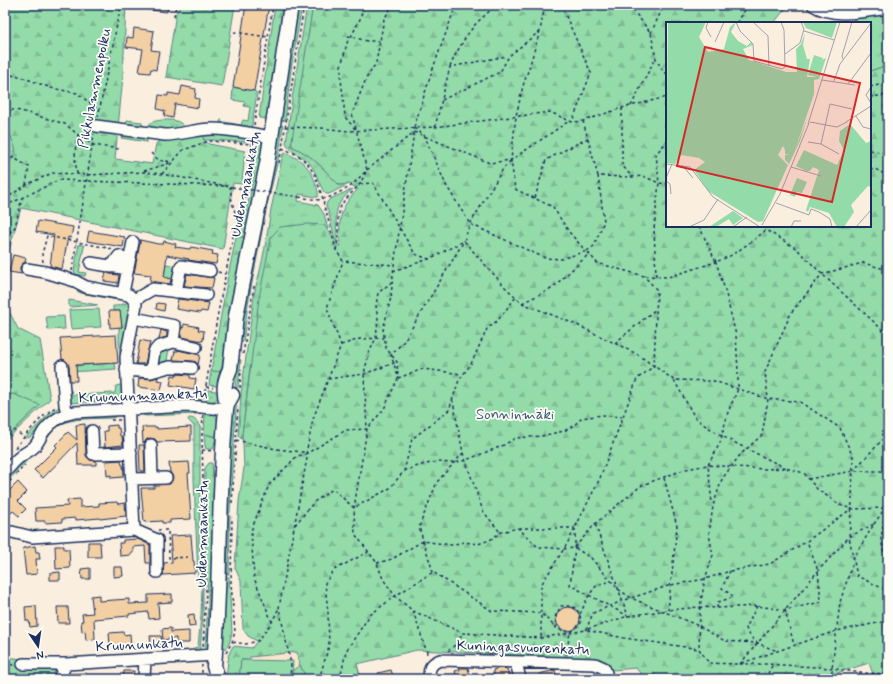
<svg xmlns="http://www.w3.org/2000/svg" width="893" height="684" font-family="Mynerve,sans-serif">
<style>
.built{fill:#f8e5cd}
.grass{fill:url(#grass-tufts);stroke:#588584}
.forest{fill:url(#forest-firs);stroke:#588584}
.wetland{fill:url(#wetland-marsh);stroke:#588584}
.park{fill:#94dbaa;stroke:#588584}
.building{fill:#f3cfa4;stroke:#1b2f5e}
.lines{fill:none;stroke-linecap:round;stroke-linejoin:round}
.minor-casing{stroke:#1b2f5e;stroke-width:14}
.major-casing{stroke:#1b2f5e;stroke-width:17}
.path{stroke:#1b2f5e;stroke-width:1.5;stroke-dasharray:3 3;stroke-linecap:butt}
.minor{stroke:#fdfcf7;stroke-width:11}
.major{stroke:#fdfcf7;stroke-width:14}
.path-bridge{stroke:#1b2f5e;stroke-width:1.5;stroke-dasharray:3 3;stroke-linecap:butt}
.labels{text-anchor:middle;stroke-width:3.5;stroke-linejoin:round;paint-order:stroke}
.street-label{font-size:15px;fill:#1b2f5e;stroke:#fdfcf7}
.park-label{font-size:15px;fill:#395a71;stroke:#fdfcf7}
.inset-road{fill:none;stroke:#a1a2ab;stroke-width:1}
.view{fill:#d62828;fill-opacity:0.15;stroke:#d62828;stroke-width:2}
.inset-edge{fill:none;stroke:#1b2f5e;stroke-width:2}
</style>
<defs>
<pattern id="grass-tufts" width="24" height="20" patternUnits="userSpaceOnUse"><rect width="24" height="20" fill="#94dbaa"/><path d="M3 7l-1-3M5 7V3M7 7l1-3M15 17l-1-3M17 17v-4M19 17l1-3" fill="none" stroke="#7fbc95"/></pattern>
<pattern id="forest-firs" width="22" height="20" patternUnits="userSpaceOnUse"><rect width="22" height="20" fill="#94dbaa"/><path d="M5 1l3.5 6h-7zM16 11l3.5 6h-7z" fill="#7fbc95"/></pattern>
<pattern id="wetland-marsh" width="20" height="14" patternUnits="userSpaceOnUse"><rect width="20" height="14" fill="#94dbaa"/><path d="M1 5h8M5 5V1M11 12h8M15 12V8" fill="none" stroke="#7fbc95"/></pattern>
</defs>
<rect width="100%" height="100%" fill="#faeede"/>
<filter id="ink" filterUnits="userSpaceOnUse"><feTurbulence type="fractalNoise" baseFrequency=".025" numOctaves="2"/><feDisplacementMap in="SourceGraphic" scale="8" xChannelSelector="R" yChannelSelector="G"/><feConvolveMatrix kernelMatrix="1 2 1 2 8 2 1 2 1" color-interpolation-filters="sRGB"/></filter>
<g filter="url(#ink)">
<path class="built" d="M 297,652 L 309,679 L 226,679 L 228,660 L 229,659 Z"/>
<path class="grass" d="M 297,5 L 302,5 L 291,70 L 285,120 L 282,121 L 279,120 Z
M 307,5 L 313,5 L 292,146 C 295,148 300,150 303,152 C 317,160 328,174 339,185 L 349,184 L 329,194 C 328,194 327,194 326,194 C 322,192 316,173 313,168 C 306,156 292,155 286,143 L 293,93 Z
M 888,14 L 888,65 L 870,71 L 870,23 L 854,23 L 854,19 Z
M 233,87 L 254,91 L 257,93 L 251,130 L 222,125 L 220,122 L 221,120 L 222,120 L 224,122 L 241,125 L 243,120 L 248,121 L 250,107 L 244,106 L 245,102 L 232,100 Z
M 127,120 L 141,122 L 143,125 L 142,127 L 126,126 Z
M 162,120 C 172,120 179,119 185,128 L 178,131 L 149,129 L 148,126 C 151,121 156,121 162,120 Z
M 278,125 L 282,125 L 283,126 L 278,160 L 267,205 L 248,304 L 243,342 L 240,342 L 239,333 Z
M 216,133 L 250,138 L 245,142 L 213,140 L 204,140 L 202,134 Z
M 125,135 L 145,138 L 147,139 L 147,142 L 121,138 L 122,136 Z
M 255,139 L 262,142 L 264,145 L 247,237 L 236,237 L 250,196 L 253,176 L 252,155 Z
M 285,153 C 302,159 310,167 316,184 C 317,189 319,192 318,197 L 316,197 L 299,194 L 298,201 L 318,205 L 324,214 L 329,233 L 324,225 L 250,367 L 242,436 L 242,439 L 238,436 L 240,412 L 241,394 L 255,289 C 263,263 267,236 271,209 C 275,191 279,173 283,154 Z
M 353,189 C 349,192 345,196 342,200 C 332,212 338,229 337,243 L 335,240 L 329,214 L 326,206 L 327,202 L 330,199 Z
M 79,244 L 85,246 L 84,247 L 79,272 L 86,273 L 85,276 L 75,274 L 74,271 Z
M 78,288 L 123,297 L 117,300 L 81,293 L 77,291 Z
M 69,300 L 98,305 L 71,307 L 69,307 Z
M 129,302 L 131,305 L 122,377 L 119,342 L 119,327 L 122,327 L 120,311 L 113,311 L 113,306 L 117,306 Z
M 238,359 L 241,360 L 238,387 L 235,388 Z
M 115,363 L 116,369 L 70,372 L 70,366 Z
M 211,371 L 224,372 L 222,387 L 209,385 Z
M 124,384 L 125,397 L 106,401 L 69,403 L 68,391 L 71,390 L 72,395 L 115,393 L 116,386 Z
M 208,390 L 222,392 C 219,399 214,402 207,403 L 206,402 Z
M 234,393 L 237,394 L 232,471 L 230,513 L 228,513 L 226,492 Z
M 197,399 L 202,400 L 201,403 L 142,403 L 143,402 L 145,401 Z
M 59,407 L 61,409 L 61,411 L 53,416 L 29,438 L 27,437 L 27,436 L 50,413 Z
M 193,410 L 200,412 L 197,414 L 146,416 L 143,415 L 142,412 Z
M 205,412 L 211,412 C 221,419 218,426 216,437 L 204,434 Z
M 115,414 L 115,417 L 112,418 C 97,419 71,417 58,426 C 51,432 46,441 40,447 L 53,427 L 65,418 Z
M 189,418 C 195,418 198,422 200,427 L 200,491 L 199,541 L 202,585 L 203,587 L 203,612 L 200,651 L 195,651 L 194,648 L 198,647 L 201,616 L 202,586 L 198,579 L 194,479 L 194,426 L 188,420 Z
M 36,451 L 5,484 L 5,477 L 15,467 Z
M 228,515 L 230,515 L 229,574 L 227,574 Z
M 226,577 L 229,577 L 232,633 L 229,644 L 225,649 L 222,650 L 223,593 L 226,583 Z
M 213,589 L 209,645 L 205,650 L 205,647 L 208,605 L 208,590 Z
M 300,665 L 305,675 L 304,679 L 292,679 L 292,671 Z"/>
<path class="forest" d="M 5,5 L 126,5 L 123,76 L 115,159 L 152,164 L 156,144 L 159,140 L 182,139 L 202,134 L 204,140 L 209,144 L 245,151 L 242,184 L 233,183 L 223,249 L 21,208 L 5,264 L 5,170 L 6,170 L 10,134 L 5,134 Z
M 181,5 L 196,5 L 206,8 L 207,5 L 235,5 L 222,86 L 166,77 L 176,13 Z
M 275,5 L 285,5 L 269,119 L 259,118 Z
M 313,5 L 788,5 L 774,23 L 667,23 L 667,226 L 870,226 L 870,71 L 888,65 L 888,679 L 875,679 L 869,663 L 834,674 L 824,679 L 645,679 L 636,668 L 613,670 L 601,659 L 417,650 L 357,664 L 361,679 L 304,679 L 305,675 L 300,665 L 297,652 L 250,657 L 250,660 L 241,660 L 239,679 L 226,679 L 228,660 L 229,659 L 228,656 L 233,646 L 252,648 L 257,641 L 248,636 L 243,629 L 241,581 L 235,568 L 239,501 L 244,468 L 243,444 L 242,436 L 259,298 L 271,237 L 280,227 L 307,224 L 324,225 L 340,247 C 339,220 338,209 358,189 L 349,184 L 339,185 C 328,174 317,160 303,152 C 300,150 295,148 291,146 Z
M 236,237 L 247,237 L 224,372 L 211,371 L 228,276 Z
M 5,303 L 18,329 L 40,340 L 50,399 L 5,441 L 5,439 L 39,406 L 13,394 L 5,396 Z
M 204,434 L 216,437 L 213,449 L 206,449 L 205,446 Z
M 209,463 L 212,463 L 213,475 L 215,482 L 213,589 L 208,590 L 206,572 L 204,536 L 205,468 Z"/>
<path class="wetland" d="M 5,134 L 10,134 L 16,150 L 6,170 L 5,170 Z"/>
<path class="park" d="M 166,264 L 176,266 L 176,280 L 164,277 Z
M 99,309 L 101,327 L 71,329 L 69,310 Z
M 64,316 L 65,329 L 48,330 L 46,317 Z
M 169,349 L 166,366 L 157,368 L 158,350 Z
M 13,394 L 40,405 L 5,439 L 5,396 Z
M 5,657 L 23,659 L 54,668 L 56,670 L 56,678 L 41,679 L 5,679 Z
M 241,660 L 293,661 L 292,679 L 239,679 Z"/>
<path class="building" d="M 143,5 L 168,5 L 167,12 L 142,9 Z
M 246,5 L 269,5 L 254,91 L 233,87 Z
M 134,28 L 154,31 L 151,50 L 159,51 L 156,70 L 151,69 L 150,73 L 139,72 L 143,49 L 126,47 L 127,37 L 133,38 Z
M 182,86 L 196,89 L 195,98 L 199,99 L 198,108 L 175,104 L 173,118 L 164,116 L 165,111 L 157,109 L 159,95 L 168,96 L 168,93 L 180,95 Z
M 38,221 L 73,227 L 71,238 L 68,237 L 62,269 L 50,266 L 54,235 L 36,232 Z
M 89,231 L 125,237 L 123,247 L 87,241 Z
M 140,240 L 158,244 L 163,244 L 164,241 L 176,244 L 175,247 L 190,249 L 191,247 L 213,251 L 212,254 L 218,255 L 216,264 L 188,260 L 189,259 L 167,255 L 164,277 L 171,279 L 170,284 L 150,281 L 151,275 L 134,273 L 140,243 Z
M 13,255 L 26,258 L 25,262 L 22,264 L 20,267 L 20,271 L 22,274 L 9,272 Z
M 106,272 L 110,274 L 119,275 L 118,283 L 104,281 Z
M 187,274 L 214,278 L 212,288 L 184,286 Z
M 178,299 L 209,303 L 207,312 L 201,311 L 200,313 L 176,309 Z
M 157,303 L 165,304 L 164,311 L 156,309 Z
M 109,311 L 120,311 L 122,327 L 110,328 Z
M 184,324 L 199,327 L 198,330 L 204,331 L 203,341 L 181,337 L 182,327 L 183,328 Z
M 161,330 L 167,332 L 167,337 L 159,339 Z
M 116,335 L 118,363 L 76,365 L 77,381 L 70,381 L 69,366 L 65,360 L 62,359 L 60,338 Z
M 140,340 L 150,342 L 145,364 L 136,364 Z
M 178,350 L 200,355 L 198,365 L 196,362 L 193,361 L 173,360 L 175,351 L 178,351 Z
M 176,374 L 190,375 L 190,378 L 196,379 L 194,389 L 170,385 L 172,375 L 176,376 Z
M 158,377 L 157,380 L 163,381 L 161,390 L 138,387 L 139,378 L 151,379 Z
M 85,424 L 86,456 L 90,460 L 96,461 L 96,465 L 78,465 L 77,443 L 43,478 L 34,470 L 57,447 L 55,445 L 68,432 L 77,440 L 76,425 Z
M 117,425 L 117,428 L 119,428 L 120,436 L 122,436 L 123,445 L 105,447 L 104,431 L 107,431 L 107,426 Z
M 142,427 L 157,427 L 157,429 L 191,427 L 191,441 L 157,442 L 155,439 L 150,438 L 147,439 L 144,443 L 143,443 Z
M 139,445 L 144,445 L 145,471 L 140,471 Z
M 121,460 L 122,465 L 123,465 L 124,474 L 123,474 L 123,477 L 111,478 L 111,475 L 107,476 L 106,461 Z
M 189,462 L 190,473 L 188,473 L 191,519 L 170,520 L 170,523 L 162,523 L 162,521 L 144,522 L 141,488 L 154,488 L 154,485 L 170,484 L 173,478 L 172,475 L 170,472 L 169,463 Z
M 18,482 L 27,492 L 18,501 L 26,509 L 19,516 L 13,511 L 11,513 L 5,508 L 5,495 Z
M 80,499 L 80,507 L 99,506 L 99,503 L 117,502 L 118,504 L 125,503 L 126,516 L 100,519 L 100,518 L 76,520 L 76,518 L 62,519 L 62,522 L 45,523 L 45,521 L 36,521 L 35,508 L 68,506 L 67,500 Z
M 191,535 L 193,561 L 194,561 L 195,573 L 163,575 L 164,563 L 172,562 L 170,536 Z
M 138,539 L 150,545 L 150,563 L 146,563 L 145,546 L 133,547 L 133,553 L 131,553 L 131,555 L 120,556 L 119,543 L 123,543 L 123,540 Z
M 88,542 L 100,542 L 101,557 L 88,557 Z
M 35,546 L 36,552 L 39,552 L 40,559 L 36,559 L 37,574 L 26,575 L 23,548 Z
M 55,546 L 64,546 L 64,549 L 69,549 L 70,568 L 56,569 Z
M 114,567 L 122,567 L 123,576 L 114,577 Z
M 90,568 L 90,579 L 82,579 L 81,569 Z
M 60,572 L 60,580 L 50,580 L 50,573 Z
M 172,594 L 172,602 L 158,603 L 159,618 L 149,619 L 148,612 L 129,614 L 129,616 L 94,619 L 95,639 L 86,640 L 85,631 L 82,632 L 81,621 L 83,621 L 82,614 L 93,613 L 91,596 L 99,595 L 99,601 L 129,599 L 129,604 L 148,603 L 148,595 Z
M 36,606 L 37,626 L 30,627 L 29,621 L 26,621 L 25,607 Z
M556 619a12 12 0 1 1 24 0a12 12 0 1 1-24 0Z
M 57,607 L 68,607 L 69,623 L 58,623 Z
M 194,614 L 195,626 L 189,627 L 188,615 Z
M 171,628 L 171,632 L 189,631 L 189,643 L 176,643 L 176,638 L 163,640 L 162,629 Z
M 123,632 L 124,635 L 130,634 L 131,647 L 114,648 L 114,645 L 110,645 L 109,633 Z
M 150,636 L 161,636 L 162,644 L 151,644 Z
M 459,668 L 468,668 L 471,679 L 457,679 L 455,671 L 460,670 Z
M 500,668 L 507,669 L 510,679 L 495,679 L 493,670 Z
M 391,670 L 394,679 L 380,679 L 378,673 Z
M 555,670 L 557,679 L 540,679 L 539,674 Z
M 124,671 L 134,671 L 133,679 L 123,679 Z
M 86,673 L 86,679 L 67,679 L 69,674 Z"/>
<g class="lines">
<g class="minor-casing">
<path id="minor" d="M 813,5 C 834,19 864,11 888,8
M 96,126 L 165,135 C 181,135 196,129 212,129 C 232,129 252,134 272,137
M 91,263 L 128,269
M 111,267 L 119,256 L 129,263
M 176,292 L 181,266 L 210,271
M 123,293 L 133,242
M 134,300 L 153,289 L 206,295
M 134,318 L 175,326 L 173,342
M 62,366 L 65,405 L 67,413
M 126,370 L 151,372 L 169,367 L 182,367 L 192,368
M 151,372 L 154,352 L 158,347 L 173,342 L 196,347
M 92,431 L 93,454 L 131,453
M 151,445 L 152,478
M 5,472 C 10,467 15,460 21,456 C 25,453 30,451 34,447 C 39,442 40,437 44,431 C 52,421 63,414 75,412 L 188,406 L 226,409
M 132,479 L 166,478
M 134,530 L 157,540 L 157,572
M 12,532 L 32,537 L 134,530 L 126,357 L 135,310 L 136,304 L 134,300 L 129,295 L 86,287 L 75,281 L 45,272 L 27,269
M 516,662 L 520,679
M 23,664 L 66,664 L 215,655
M 59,679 L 66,664
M 144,679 L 145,659
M 430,679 C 428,669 430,664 440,660 L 564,663 L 595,664 L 604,668 L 608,679"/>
</g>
<g class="major-casing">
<path id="major" d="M 227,404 C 223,390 224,382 230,369 L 236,316 L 267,164 L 291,5
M 217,679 L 217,676 L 214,666 C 221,581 218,495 226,409 L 227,404 L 232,395"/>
</g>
<path class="path" d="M 536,5 L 544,12
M 561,5 L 591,73 L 572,122
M 629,5 L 651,33 L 656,59 L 663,71 L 667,74
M 174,16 L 176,5
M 738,23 L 739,20 L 748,5
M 540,31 L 529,68 L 523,86 L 516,116 L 511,160 L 515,189 L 553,207 L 569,232 L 586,251
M 234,32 L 268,37
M 651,33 L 664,5
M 351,37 L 360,19 L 364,5
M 450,67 C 455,54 465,37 474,26 C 480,19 489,12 496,5
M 5,76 L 16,75 L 51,88 L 77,93 L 99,110
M 870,87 L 888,83
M 870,97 L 888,95
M 442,100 L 500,72 L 509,56 L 540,31 L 545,5
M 631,106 L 655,59
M 622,108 L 622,165 L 632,177 L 643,176 L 659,183 L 667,184
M 5,109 L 21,111 L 65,124 L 82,138 L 93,145 L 119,149
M 98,117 L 121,5
M 583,121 L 598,176 L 632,177
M 254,125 L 273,5
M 285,127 L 321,128 L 349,131 L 435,127 L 550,112 L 572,122 L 583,121 L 622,108 L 667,97
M 414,127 L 431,74 L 456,5
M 435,127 L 450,67 L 507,56
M 414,128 L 424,135 L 446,185 L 470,224 L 545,258 L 561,259 L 587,251 L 597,263 L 644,276 L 657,290 L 654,366 L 637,379 L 600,478 L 567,544 L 541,585 L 541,638
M 355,129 L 345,117 L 343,96 L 341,79 L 341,66 L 349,36 L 367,41 L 380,41
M 414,132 L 490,163 L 511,160 L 569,121
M 282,148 L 298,155 L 308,164 L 315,175 L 323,199 L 324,206 L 327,215 L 336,250 L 343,261 L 394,265
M 870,150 L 888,154
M 151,153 C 159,161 161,162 172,161
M 5,157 L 14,158 L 29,167 L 26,185
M 279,163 L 282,148 L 304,5
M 870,170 L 875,169 L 888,176
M 144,171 L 167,164 L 172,161
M 77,174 L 75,158 L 76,139 L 93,135
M 162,174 L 183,150 L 209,141 L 251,144
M 360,184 L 373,183 L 415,254 L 429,259
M 230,186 L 232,202 L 238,222
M 299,197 L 318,200 L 330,197 L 350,187 L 367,170 L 413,133
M 535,198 L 546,160 L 588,138
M 5,199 L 26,185 L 52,173 L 77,174 L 88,175 L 143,172 L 162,174 L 232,187
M 5,206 L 59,180 L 224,186
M 699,226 L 716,262 L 732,255 L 755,239 L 766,230
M 765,226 L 766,230 L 797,249 L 822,274 L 888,335
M 5,237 L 15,227 L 22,198
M 336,250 L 338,240 L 338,219 L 340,208 L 344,201 L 360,184 L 367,170 L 352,114 L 366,79 L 376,63 L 384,19 L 393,5
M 587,251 L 594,246 L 604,221 L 598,176
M 43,262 L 42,254 L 47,236 L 113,249
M 888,270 L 863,263 L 822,274 L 791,313 L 765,372 L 768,399 L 762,435 L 740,455 L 722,479 L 713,506 L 709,534 L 713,555 L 705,579 L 700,607 L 699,649 L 709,663 L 735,664 L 767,664 L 832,668 L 860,673 L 888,674
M 72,271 L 94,134
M 393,271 L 429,259 L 464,241 L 505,287 L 522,303 L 575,324 L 637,354 L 674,380 L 714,381 L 768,399 L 800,402 L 840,428 L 853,457 L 852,502 L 849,537 L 857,576 L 888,591
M 218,272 L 225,274
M 645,276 L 668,277 L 716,262 L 725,290 L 736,335 L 738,371 L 738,389 L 728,412 L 720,443 L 708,465 L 712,504
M 656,276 L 654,229 L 659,183 L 656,154 L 667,141
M 392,282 L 378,293 L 376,306 L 378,318 L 376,338 L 369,353 L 364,374 L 367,429 L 354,508 L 355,534 L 377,563 L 383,579 L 395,596 L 413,611 L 463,633 L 541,638 L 586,630 L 624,638 L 699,649
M 522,303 L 551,289 L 589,254
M 615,343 L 656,309
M 341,345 L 360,339 L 384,338
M 243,354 L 254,286
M 397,374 L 391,355 L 404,341 L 464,241 L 470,224 L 503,169 L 511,160
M 398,378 L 423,369 L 462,374
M 328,379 L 364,374 L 397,362
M 674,380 L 694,416 L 703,424 L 722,436 L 747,449 L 786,468
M 206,387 L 213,388
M 240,388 L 241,369
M 204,398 L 217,318 L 233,236 L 243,210 L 251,176 L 250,152 L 252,143
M 203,415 L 202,435 L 203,480 L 202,540 L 206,591 L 203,647
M 111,420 L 121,420
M 14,430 L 28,440
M 236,440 L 276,449 L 303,452 L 306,454
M 15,448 C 26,435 41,415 56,407
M 202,450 L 213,451
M 463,453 L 483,511 L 500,532
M 306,454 L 313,419 L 341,345 L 327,308 L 343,261
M 404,471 L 421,465 L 437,462 L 454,463 L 466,460 L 502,446 L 516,438 L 541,436 L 564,431 L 573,426 L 582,418 L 602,415 L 622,417
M 853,471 L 885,437 L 888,432
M 16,475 L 25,465
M 664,478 L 677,526 L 668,610
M 808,479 L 853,471 L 888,471
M 5,486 L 13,478
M 888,490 L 881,539 L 888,572
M 232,503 L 238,407
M 874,524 L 885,508
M 295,525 L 314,502 L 333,489 L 354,508 L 390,488 L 404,471 L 412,439 L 449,410 L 459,380 L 471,364 L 487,329 L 498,320 L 516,297
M 519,528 L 575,528
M 575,529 L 575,548 L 570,585 L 628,616 L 595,524
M 158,530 L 168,530 L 169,558 L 190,557
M 575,547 L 595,524 L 622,501 L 642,485 L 686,469 L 708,465 L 765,469 L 785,468 L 804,473 L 817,489 L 840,505 L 852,509 L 886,508
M 377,563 L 392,559 L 423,541 L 451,545 L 464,542 L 478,544 L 490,540 L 501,532 L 518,528 L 538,547 L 564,549 L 575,548 L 591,558 L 618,589 L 631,598 L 699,626 L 725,641 L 757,643
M 433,572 L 419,527 L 437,482 L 463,453 L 453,401
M 757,606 L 746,628 C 752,644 763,645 777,651
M 717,608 L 718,602 L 734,597 L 722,588 L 730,571
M 785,610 L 794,645
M 413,611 L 428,656
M 580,614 L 589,595 L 597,585 L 611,581
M 272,622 L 254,578 L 251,531 L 269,485 L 297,456 L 306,454
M 588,629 L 628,616 L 668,610 L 700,607 L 717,608 L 757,606 L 785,610 L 821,602 L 818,571 L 807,541
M 586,630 L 593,613 L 622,601 L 671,585 L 705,579 L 730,571 L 770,564 L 807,541 L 851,509
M 233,642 L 246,644 L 258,641 L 272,622 L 279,608
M 448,651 L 455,645 L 463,633
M 226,653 L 232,642 L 235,632 L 231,583 L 232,517
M 566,655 L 570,633 L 581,623 L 580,615 L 576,608 L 568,606 L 561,606 L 555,617 L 557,624 L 556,628 L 563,631 L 568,632
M 742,663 L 836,631 L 888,621
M 5,664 L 15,665
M 740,664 L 818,571 L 849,537 L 874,524 L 856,554 L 854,558
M 202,679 L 202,665
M 290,679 L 291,664 L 279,608 L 307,458 L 306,454 L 346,430 L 367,429 L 384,409 L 398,378 L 397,362 L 386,348 L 383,330 L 391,297 L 394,265 L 413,139 L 414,128
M 319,679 L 329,646 L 328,613 L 325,583 L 334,570 L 368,552
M 340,679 L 346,651 L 370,615 L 395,596 L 433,572 L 492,611 L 541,613 L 556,628
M 765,679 L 773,664
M 832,679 L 832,668 L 840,602 L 853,562"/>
<use href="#minor" class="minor"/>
<use href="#major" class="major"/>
<path class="path-bridge" d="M 232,187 L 299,197"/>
</g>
</g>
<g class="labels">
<g class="street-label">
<text transform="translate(94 88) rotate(-79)" y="5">Pikkulammenpolku</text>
<text transform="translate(245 184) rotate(-79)" y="5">Uudenmaankatu</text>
<text transform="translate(143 395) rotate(-2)" y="5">Kruununmaankatu</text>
<text transform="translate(202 534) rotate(-89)" y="5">Uudenmaankatu</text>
<text transform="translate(139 644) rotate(-3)" y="5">Kruununkatu</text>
<text transform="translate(523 647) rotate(2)" y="5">Kuningasvuorenkatu</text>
</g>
<g class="park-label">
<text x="515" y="419">Sonninmäki</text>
</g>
</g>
<g transform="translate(666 22)">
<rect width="205" height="205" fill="#faeede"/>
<path d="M 142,94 L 134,119 L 123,142 L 119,138 L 119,133 L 123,133 L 119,132 L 119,126 L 129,128 Z" fill="#94dbaa"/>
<path d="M 2,0 L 40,0 L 33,15 L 42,30 L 58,27 L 64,5 L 70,0 L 65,10 L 72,19 L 81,24 L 85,20 L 87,23 L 77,27 L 83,38 L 120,50 L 131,50 L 130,27 L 135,22 L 139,11 L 137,23 L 141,37 L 144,37 L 141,55 L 151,55 L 156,38 L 160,36 L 153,57 L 148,58 L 148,72 L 129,128 L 119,128 L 117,124 L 112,133 L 122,143 L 97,199 L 92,200 L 42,169 L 28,148 L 39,140 L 33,136 L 15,133 L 9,142 L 0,141 ZM 184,102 L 200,121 L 205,119 L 205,165 L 202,164 L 185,183 L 188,190 L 178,205 L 171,205 L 163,191 L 144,185 L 142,190 L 140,188 L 153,148 L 147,145 L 144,149 L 140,149 L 130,144 L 138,128 L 171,143 L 178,128 L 173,119 L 174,109 ZM 131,156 L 141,160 L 136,171 L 131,170 L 129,175 L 124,173 ZM 67,189 L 77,196 L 67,203 L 63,197 L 50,205 L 43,205 Z" fill="#94dbaa"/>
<path d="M 137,0 L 171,0 L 166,16 L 140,6 Z" fill="#94dbaa"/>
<path d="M 66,13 L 70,20 L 73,20 L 73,26 L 64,27 ZM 148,33 L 157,36 L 151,55 L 142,53 Z" fill="#94dbaa"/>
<path class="inset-road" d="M 42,0 L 40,6 L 45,15M 70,0 L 74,9 L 87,22 L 88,39 L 116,47 L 119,45 L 118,8 L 115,0M 87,0 L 102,14 L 103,44M 138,9 L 168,18M 49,20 L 58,0M 119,32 L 134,21 L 138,7 L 135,0M 177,37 L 176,34 L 186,0M 156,58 L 189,63M 168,59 L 174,42 L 205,1M 182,62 L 205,31M 205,65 L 200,73 L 205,81M 190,94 L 197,105 L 205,107M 144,100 L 171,105 L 181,100M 180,100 L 205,84M 142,102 L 174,0M 142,120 L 155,122M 173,132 L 155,122 L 164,82 L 186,87M 0,142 L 24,145 L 47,175 L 94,205M 16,143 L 27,156M 125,145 L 155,154M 0,156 L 6,142M 0,159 L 4,162 L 5,172M 110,181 L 143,193 L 145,187 L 153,190 L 164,197 L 166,205M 96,203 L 114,172 L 143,101M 23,205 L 38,198 L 52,177M 67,205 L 81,195M 125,205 L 128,199 L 135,199M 190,205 L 205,188"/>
<path class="view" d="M 39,25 L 194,61 L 166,180 L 11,144 Z"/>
<rect width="205" height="205" class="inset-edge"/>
</g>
<rect width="893" height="684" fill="none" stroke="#fdfcf7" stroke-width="20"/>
<rect x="10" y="10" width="873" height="664" fill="none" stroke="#1b2f5e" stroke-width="1.5" filter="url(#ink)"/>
<g transform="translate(38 646) rotate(167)" stroke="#fdfcf7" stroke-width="3" paint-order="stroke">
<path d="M0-3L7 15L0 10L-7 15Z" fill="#1b2f5e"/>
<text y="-6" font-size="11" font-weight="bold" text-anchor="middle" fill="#1b2f5e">N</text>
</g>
</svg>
